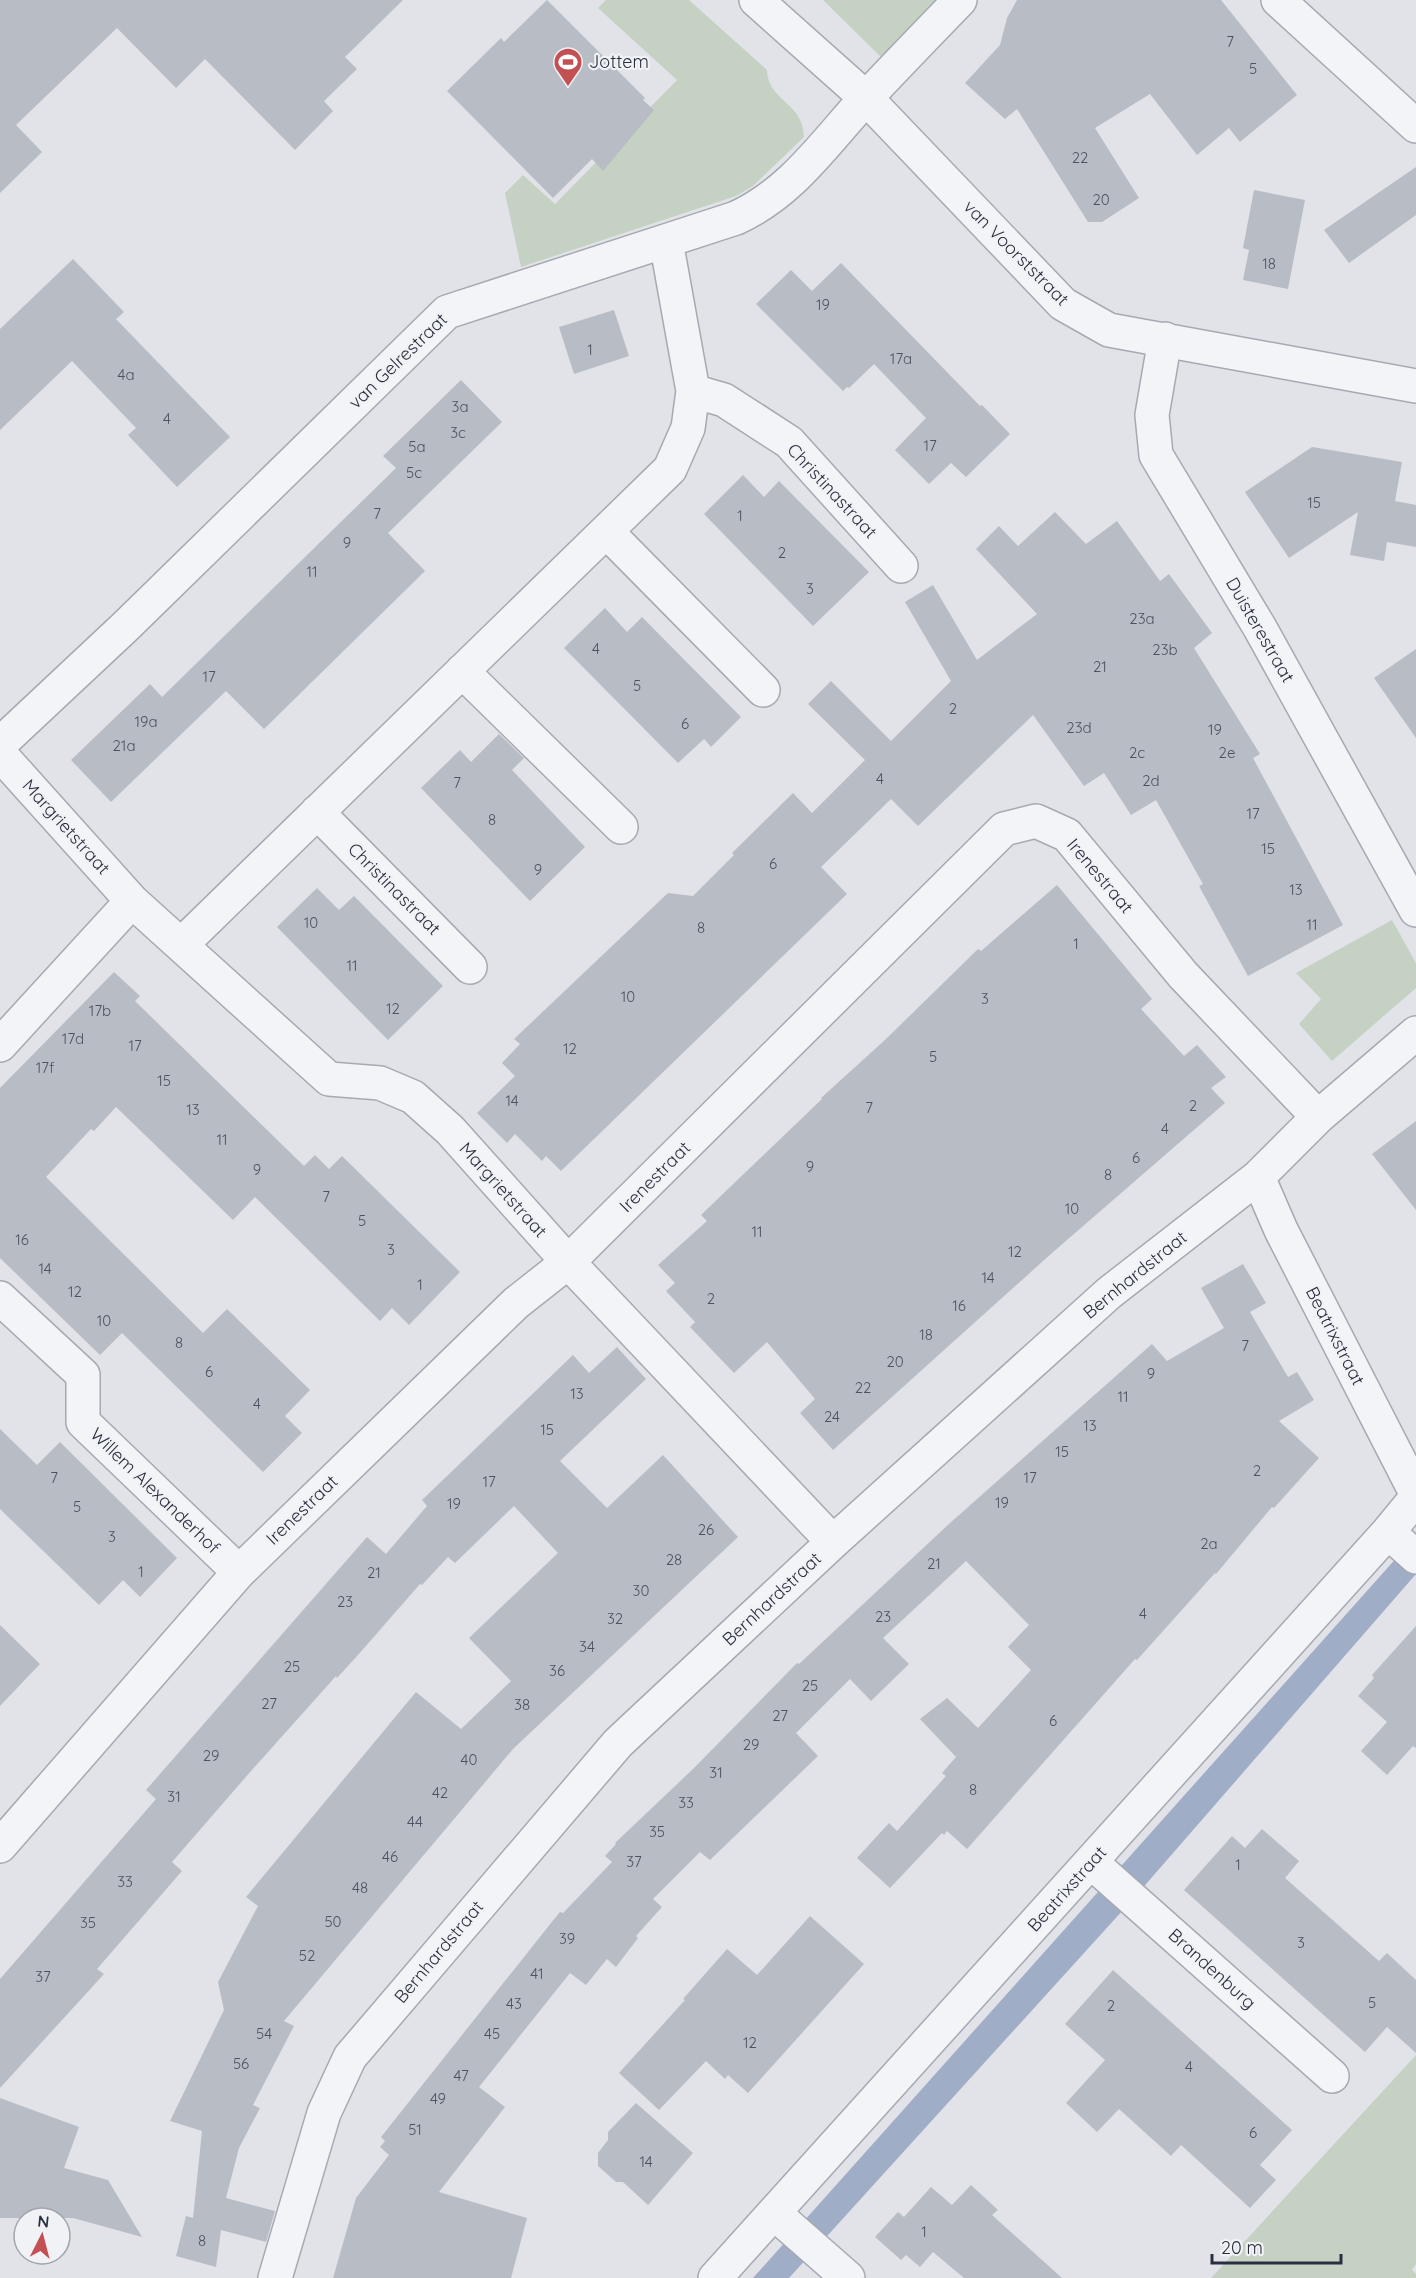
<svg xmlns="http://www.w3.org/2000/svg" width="1416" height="2278" font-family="Quicksand,sans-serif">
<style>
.green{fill:#c5d2c3}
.water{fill:#9fadc6}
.building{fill:#b8bcc5}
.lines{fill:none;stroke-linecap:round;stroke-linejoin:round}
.minor-casing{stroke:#a6a9b2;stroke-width:36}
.minor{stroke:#f3f4f7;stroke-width:33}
.labels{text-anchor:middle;stroke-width:4.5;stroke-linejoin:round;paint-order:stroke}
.number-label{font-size:15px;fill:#4e5260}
.poi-label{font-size:18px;fill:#2a2f3f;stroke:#f0f2f6;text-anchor:start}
.street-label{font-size:18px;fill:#2a2f3f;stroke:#f0f2f6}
</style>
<rect width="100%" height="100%" fill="#e1e3e8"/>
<path class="green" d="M 606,0 L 689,0 L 767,70 C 768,102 803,101 804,137 L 753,186 L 736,196 L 521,267 L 505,193 L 523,175 L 555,204 L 677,80 L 598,8 Z
M 823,0 L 943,0 L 886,62 Z
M 1392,920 L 1416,963 L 1416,988 L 1332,1061 L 1299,1024 L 1321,999 L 1296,973 Z
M 1416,2055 L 1416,2264 L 1412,2270 L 1416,2274 L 1416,2278 L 1211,2278 Z"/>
<path class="water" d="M 1416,1536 L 1416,1574 L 1133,1899 L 789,2278 L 753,2278 Z"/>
<path class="building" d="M 0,0 L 403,0 L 345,57 L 357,69 L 324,101 L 333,111 L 295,150 L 205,59 L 176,88 L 117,28 L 16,125 L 42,152 L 0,193 Z
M 547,0 L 645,98 L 643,100 L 654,110 L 603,171 L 592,159 L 553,198 L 447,91 L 501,38 L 504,42 Z
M 1017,0 L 1221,0 L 1297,95 L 1240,142 L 1229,128 L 1197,155 L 1150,94 L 1095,128 L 1139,198 L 1102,222 L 1088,222 L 1017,109 L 1005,119 L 965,83 L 1000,45 L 1007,18 Z
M 1416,167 L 1416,215 L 1349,263 L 1324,230 Z
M 1254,190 L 1305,200 L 1288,289 L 1243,280 L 1249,250 L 1243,248 Z
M 73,259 L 124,312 L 116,319 L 230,437 L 177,487 L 128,435 L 136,428 L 72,361 L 0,430 L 0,329 Z
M 841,263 L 980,406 L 982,405 L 1010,434 L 966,477 L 951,463 L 929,484 L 895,450 L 926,418 L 874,364 L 849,388 L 847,387 L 843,391 L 756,304 L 791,270 L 812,291 Z
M 614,310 L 629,356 L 574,374 L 559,327 Z
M 461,380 L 502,422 L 388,533 L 425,571 L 264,729 L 226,691 L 111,802 L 71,760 L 150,684 L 162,697 L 396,468 L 383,456 Z
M 1312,447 L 1402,462 L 1395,501 L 1416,505 L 1416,547 L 1387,542 L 1384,561 L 1350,555 L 1358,512 L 1289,558 L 1245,492 Z
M 743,475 L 764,497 L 779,481 L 869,572 L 813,626 L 704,514 Z
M 1055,512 L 1086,544 L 1117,521 L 1160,581 L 1169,574 L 1212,633 L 1194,648 L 1260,754 L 1253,758 L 1343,925 L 1248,976 L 1199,886 L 1203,884 L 1156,800 L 1131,815 L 1104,773 L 1084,786 L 1033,715 L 918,826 L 891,799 L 821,867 L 847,894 L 561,1171 L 546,1156 L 542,1161 L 515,1134 L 507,1143 L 477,1113 L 515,1076 L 502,1063 L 520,1044 L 514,1039 L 668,893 L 693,896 L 734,855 L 732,853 L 793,793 L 812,813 L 865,760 L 808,704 L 831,681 L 891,741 L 951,681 L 905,602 L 933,585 L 977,660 L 1037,614 L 976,549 L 999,526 L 1018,546 Z
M 605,608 L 627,632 L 642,617 L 741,717 L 711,747 L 704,739 L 678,763 L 564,648 Z
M 1416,649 L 1416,738 L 1374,678 Z
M 499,734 L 524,758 L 512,770 L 585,847 L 530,901 L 421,788 L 460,750 L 471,762 Z
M 1057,885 L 1152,999 L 1141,1009 L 1184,1056 L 1197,1045 L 1226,1077 L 1211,1088 L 1225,1103 L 1052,1253 L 833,1450 L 800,1413 L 815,1399 L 767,1342 L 734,1373 L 690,1327 L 695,1322 L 666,1291 L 675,1283 L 658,1265 L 707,1221 L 701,1215 L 822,1099 L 821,1098 L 886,1039 L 978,949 L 981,951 Z
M 317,888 L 339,910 L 354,896 L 443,986 L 388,1040 L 277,927 Z
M 114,972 L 140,996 L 135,1001 L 304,1166 L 315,1155 L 329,1169 L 342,1156 L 460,1272 L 409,1325 L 392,1308 L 380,1321 L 255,1197 L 233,1220 L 116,1107 L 94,1131 L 91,1129 L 46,1177 L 203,1333 L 227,1309 L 310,1390 L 285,1416 L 302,1433 L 263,1472 L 122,1333 L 100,1355 L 0,1258 L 0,1088 Z
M 1416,1121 L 1416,1210 L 1372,1154 Z
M 1243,1264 L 1266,1303 L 1250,1312 L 1288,1377 L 1297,1372 L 1314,1400 L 1279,1421 L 1319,1458 L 1274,1508 L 1272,1507 L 1216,1574 L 1215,1573 L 1137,1660 L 1135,1659 L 967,1849 L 947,1831 L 944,1835 L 942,1833 L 890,1888 L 857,1858 L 889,1823 L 897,1831 L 946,1776 L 942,1773 L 956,1757 L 920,1719 L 947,1698 L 978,1728 L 1031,1670 L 1008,1647 L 1029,1625 L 966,1561 L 883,1638 L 909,1664 L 871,1701 L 850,1679 L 796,1733 L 818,1756 L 710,1860 L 700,1852 L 653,1899 L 662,1907 L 636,1936 L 638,1938 L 616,1967 L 607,1959 L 586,1985 L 570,1973 L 479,2087 L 505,2107 L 439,2192 L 527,2218 L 511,2278 L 333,2278 L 356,2198 L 389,2155 L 380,2147 L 385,2141 L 381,2137 L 551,1923 L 560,1912 L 563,1913 L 612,1862 L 605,1856 L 616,1844 L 615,1843 L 693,1769 L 797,1663 L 799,1664 L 950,1523 L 1152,1344 L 1167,1361 L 1224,1328 L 1201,1288 Z
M 617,1347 L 646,1379 L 560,1461 L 607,1508 L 663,1455 L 738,1537 L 513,1749 L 284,2021 L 294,2026 L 253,2105 L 260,2108 L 239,2148 L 226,2198 L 275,2211 L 266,2242 L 221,2230 L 216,2267 L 176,2256 L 186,2216 L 193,2218 L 202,2131 L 170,2121 L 224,2010 L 218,1982 L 258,1906 L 246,1897 L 416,1692 L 461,1729 L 511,1681 L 469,1638 L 558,1553 L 514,1506 L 455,1563 L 448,1557 L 422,1585 L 420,1584 L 358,1655 L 337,1678 L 336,1676 L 251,1771 L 172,1862 L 182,1871 L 97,1969 L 104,1974 L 0,2088 L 0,1979 L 156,1799 L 146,1790 L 367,1537 L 386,1554 L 427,1506 L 422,1500 L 573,1355 L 589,1373 Z
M 0,1429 L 37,1465 L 60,1442 L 177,1558 L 140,1597 L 123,1580 L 99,1605 L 0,1509 Z
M 0,1625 L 40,1664 L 0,1706 Z
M 1416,1626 L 1416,1748 L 1413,1746 L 1387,1775 L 1361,1751 L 1387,1722 L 1358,1696 L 1374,1678 L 1372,1675 Z
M 1262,1829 L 1299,1861 L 1285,1878 L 1379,1961 L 1387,1953 L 1416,1980 L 1416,2053 L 1387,2027 L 1365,2052 L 1184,1890 L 1232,1836 L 1245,1848 Z
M 810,1916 L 864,1964 L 748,2093 L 728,2075 L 725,2079 L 706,2061 L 659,2110 L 619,2073 L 685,2000 L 683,1999 L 727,1949 L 757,1975 Z
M 1113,1970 L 1292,2130 L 1260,2165 L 1276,2180 L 1250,2208 L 1181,2145 L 1171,2156 L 1119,2109 L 1097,2132 L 1066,2103 L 1105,2060 L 1065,2024 Z
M 0,2098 L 79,2127 L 64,2168 L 108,2180 L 142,2237 L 73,2218 L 0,2218 Z
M 636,2103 L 693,2153 L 648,2205 L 623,2182 L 616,2182 L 598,2166 L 598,2153 L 608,2140 L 608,2132 Z
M 971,2185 L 998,2210 L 992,2215 L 1062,2278 L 964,2278 L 933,2252 L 920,2267 L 906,2255 L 901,2260 L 875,2237 L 898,2212 L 904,2217 L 931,2187 L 952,2205 Z"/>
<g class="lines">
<g class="minor-casing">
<path id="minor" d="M 756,0 L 866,98 L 1063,304 L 1109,330 L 1416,386
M 1278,0 L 1416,126
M 1165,339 L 1152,415 L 1156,455 L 1260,628 L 1416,910
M 693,391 L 724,400 L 789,442 L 901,566
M 607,532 L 763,690
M 462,671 L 621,827
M 0,744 L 126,626 L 447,312 L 736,218 C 793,192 826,141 867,97 C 898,64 929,32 960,0
M 0,754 L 132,901 L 329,1079 L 380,1083 L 413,1097 L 450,1130 L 568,1262 L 833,1542
M 317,812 L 470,967
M 181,945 L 670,469 L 688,428 L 693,391 L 666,241
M 0,1045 L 132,901
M 1258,1177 L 1281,1230 L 1416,1493
M 0,1298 L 83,1375 L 83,1422 L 239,1572
M 1388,1532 L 1416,1557
M 0,1846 L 239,1572 L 516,1303 L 568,1262 L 1004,829 L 1036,821 L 1067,835 L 1183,975 L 1318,1117
M 1091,1862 L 1332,2076
M 774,2213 L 848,2278
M 275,2278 L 324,2113 L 350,2057 L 618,1743 L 833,1542 L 1109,1293 L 1258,1177 L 1318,1117 L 1416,1033
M 715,2278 L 1388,1532 L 1416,1498"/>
</g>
<use href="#minor" class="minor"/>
</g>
<defs>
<g id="stadium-pin" transform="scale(1.5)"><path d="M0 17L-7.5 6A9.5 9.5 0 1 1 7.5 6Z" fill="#c35053" stroke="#f0f2f6"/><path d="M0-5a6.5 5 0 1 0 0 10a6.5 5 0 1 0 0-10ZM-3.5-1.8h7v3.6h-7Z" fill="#fff"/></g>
</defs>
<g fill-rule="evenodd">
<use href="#stadium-pin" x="568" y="62"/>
</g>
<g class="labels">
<g class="number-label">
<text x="1230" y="47">7</text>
<text x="1253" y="74">5</text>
<text x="1080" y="163">22</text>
<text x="1101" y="205">20</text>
<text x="1269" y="269">18</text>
<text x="823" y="310">19</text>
<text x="590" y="355">1</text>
<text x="901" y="364">17a</text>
<text x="126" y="380">4a</text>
<text x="460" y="412">3a</text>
<text x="167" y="424">4</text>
<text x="458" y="438">3c</text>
<text x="930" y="451">17</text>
<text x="417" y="452">5a</text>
<text x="414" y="478">5c</text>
<text x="1314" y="508">15</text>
<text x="377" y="519">7</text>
<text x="740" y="521">1</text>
<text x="347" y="548">9</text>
<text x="782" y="558">2</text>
<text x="312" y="577">11</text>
<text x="810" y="594">3</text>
<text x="1142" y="624">23a</text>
<text x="596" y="654">4</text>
<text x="1165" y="655">23b</text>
<text x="1100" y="672">21</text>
<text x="209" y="682">17</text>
<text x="637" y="691">5</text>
<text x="953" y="714">2</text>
<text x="146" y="727">19a</text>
<text x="685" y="729">6</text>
<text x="1079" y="733">23d</text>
<text x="1215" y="735">19</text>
<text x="124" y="751">21a</text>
<text x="1137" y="758">2c</text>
<text x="1227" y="758">2e</text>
<text x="880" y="784">4</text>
<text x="1151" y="786">2d</text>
<text x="457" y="788">7</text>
<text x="1253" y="819">17</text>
<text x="492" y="825">8</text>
<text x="1268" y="854">15</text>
<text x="773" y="869">6</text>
<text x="538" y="875">9</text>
<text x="1296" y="895">13</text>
<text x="311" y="928">10</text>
<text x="1312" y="930">11</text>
<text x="701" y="933">8</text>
<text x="1076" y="949">1</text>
<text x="352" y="971">11</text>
<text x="628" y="1002">10</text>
<text x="985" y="1004">3</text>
<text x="393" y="1014">12</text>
<text x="100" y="1016">17b</text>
<text x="73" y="1044">17d</text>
<text x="135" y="1051">17</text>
<text x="570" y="1054">12</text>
<text x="933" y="1062">5</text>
<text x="45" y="1073">17f</text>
<text x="164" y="1086">15</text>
<text x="512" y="1106">14</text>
<text x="1193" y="1111">2</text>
<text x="869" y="1113">7</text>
<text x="193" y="1115">13</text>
<text x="1165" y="1134">4</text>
<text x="222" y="1145">11</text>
<text x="1136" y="1163">6</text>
<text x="810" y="1172">9</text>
<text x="257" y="1175">9</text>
<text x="1108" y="1180">8</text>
<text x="326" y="1202">7</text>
<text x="1072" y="1214">10</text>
<text x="362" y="1226">5</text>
<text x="757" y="1237">11</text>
<text x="22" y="1245">16</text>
<text x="391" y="1255">3</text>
<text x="1015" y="1257">12</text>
<text x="45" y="1274">14</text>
<text x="988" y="1283">14</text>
<text x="420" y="1290">1</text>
<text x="75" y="1297">12</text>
<text x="711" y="1304">2</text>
<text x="959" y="1311">16</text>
<text x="104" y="1326">10</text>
<text x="926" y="1340">18</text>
<text x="179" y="1348">8</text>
<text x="1245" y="1351">7</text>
<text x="895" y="1367">20</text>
<text x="209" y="1377">6</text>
<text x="1151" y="1379">9</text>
<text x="863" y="1393">22</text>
<text x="577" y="1399">13</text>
<text x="1123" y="1402">11</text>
<text x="257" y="1409">4</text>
<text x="832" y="1422">24</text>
<text x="1090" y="1431">13</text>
<text x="547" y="1435">15</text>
<text x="1062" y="1457">15</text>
<text x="1257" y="1476">2</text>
<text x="54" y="1483">7</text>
<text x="1030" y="1483">17</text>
<text x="489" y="1487">17</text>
<text x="1002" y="1508">19</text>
<text x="454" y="1509">19</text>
<text x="77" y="1512">5</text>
<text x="706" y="1535">26</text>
<text x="112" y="1542">3</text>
<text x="1209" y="1549">2a</text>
<text x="674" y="1565">28</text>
<text x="934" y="1569">21</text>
<text x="141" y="1577">1</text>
<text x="374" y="1578">21</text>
<text x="641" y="1596">30</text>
<text x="345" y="1607">23</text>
<text x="1143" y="1619">4</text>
<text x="883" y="1622">23</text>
<text x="615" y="1624">32</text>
<text x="587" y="1652">34</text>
<text x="292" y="1672">25</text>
<text x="557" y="1676">36</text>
<text x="810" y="1691">25</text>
<text x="269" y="1709">27</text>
<text x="522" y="1710">38</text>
<text x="780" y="1721">27</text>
<text x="1053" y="1726">6</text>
<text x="751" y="1750">29</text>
<text x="211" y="1761">29</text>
<text x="469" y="1765">40</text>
<text x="716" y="1778">31</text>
<text x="973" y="1795">8</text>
<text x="440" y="1798">42</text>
<text x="174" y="1802">31</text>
<text x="686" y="1808">33</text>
<text x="415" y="1827">44</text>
<text x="657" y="1837">35</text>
<text x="390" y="1862">46</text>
<text x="634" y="1867">37</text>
<text x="1238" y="1870">1</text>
<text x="125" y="1887">33</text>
<text x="360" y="1893">48</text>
<text x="333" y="1927">50</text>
<text x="88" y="1928">35</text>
<text x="567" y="1944">39</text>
<text x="1301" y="1948">3</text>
<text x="307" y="1961">52</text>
<text x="537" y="1979">41</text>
<text x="43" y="1982">37</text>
<text x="1372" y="2008">5</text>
<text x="514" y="2009">43</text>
<text x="1111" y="2011">2</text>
<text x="264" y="2039">54</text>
<text x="492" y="2039">45</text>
<text x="750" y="2048">12</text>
<text x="241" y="2069">56</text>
<text x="1189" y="2072">4</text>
<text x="461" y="2081">47</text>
<text x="438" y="2104">49</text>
<text x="415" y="2135">51</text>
<text x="1253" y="2138">6</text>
<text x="646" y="2167">14</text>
<text x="924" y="2237">1</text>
<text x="202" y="2246">8</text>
</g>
<g class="poi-label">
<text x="589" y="68">Jottem</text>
</g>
<g class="street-label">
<text transform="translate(1016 253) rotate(45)" y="6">van Voorststraat</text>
<text transform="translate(398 361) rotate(-44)" y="6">van Gelrestraat</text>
<text transform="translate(832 491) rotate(47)" y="6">Christinastraat</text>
<text transform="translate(1260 630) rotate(60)" y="6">Duisterestraat</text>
<text transform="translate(66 827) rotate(48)" y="6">Margrietstraat</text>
<text transform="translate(1100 876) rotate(50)" y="6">Irenestraat</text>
<text transform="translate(394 889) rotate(45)" y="6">Christinastraat</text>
<text transform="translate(655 1177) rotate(-45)" y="6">Irenestraat</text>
<text transform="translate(503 1190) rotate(48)" y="6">Margrietstraat</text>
<text transform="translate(1135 1275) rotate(-39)" y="6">Bernhardstraat</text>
<text transform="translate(1335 1336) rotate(63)" y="6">Beatrixstraat</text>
<text transform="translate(155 1491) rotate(44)" y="6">Willem Alexanderhof</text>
<text transform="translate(302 1510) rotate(-44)" y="6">Irenestraat</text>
<text transform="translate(772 1599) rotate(-43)" y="6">Bernhardstraat</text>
<text transform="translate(1067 1889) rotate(-48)" y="6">Beatrixstraat</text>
<text transform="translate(439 1952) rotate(-50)" y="6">Bernhardstraat</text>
<text transform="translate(1212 1969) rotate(42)" y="6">Brandenburg</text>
</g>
</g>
<g transform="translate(42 2236) rotate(6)"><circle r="28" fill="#f0f2f6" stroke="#a1a4ad" stroke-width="1.5"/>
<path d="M0-4.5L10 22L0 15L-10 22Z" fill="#c35053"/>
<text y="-9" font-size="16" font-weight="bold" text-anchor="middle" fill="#2a2f3f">N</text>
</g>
<path d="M1212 2254v9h129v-9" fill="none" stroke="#2a2f3f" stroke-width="3"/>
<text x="1221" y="2254" font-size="18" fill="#2a2f3f" stroke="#f0f2f6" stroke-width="4.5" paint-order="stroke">20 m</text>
</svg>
